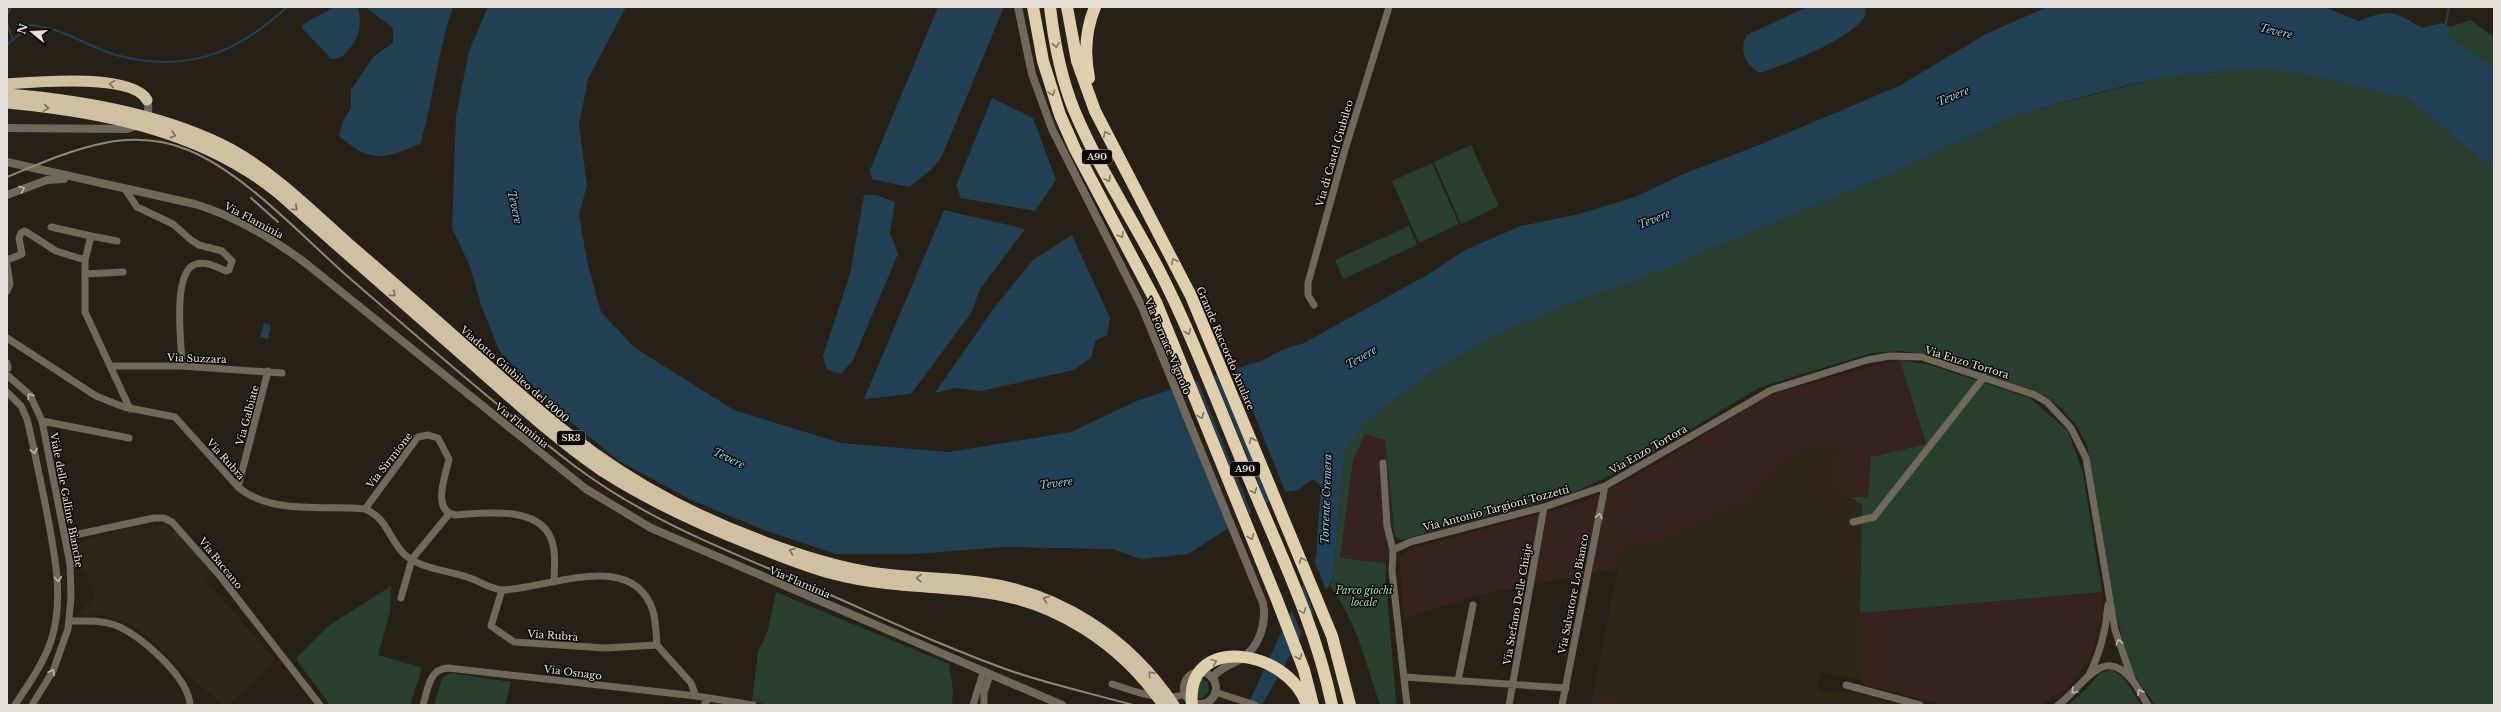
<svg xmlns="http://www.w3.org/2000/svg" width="2501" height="712" font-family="'Libre Baskerville',serif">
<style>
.built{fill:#2e2616}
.industrial{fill:#36231f}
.green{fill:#283f30}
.water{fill:#224053}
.pier{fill:#262016}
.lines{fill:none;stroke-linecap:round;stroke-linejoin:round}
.stream{stroke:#224053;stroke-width:2}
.minor{stroke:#70695b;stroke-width:7}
.tertiary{stroke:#70695b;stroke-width:8}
.trunk{stroke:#d0c0a2;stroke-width:11}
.motorway{stroke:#e0cfad;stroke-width:12}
.rail{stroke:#8d887f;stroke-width:2}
.oneway{stroke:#817662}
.oneway2{stroke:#786e5c}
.oneway3{stroke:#bcb7ae}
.labels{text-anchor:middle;stroke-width:3;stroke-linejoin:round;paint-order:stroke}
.shield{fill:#0d0a06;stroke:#a4a09a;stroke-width:1}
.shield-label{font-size:9px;font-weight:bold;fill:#e5e1da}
.street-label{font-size:10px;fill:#e5e1da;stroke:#0d0a06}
.park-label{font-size:10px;font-style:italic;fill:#a0dab4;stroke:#0d0a06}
.water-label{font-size:11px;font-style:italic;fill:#8fc7ed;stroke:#0d0a06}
</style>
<rect width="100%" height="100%" fill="#262016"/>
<path class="built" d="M 1839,449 L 1836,489 L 1853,497 L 1862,505 L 1859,679 L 1821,673 L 1817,688 L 1824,692 L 1855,693 L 1900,705 L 1627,705 L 1593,693 L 1621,551 L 1647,539 L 1649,543 L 1795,454 L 1809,450 Z
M 162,524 L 178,533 L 213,572 L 206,581 L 276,660 L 229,705 L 223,705 L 172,661 L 152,640 L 128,623 L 109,615 L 80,615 L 81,611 L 93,598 L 96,587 L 90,584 L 76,561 L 74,543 L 132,527 L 145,525 L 161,526 Z"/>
<path class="industrial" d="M 1900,360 L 1926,444 L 1871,457 L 1868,498 L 1843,495 L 1836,489 L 1838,449 L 1809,450 L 1795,454 L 1782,463 L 1746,500 L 1670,535 L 1649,543 L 1647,539 L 1621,551 L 1617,568 L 1484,594 L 1404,618 L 1399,556 L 1410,549 L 1583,502 L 1634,477 L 1768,396 L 1875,365 Z
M 1365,434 L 1385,440 L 1395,536 L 1386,563 L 1340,558 L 1353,461 Z
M 2102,592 L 2104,613 L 2091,656 L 2074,681 L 2064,691 L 2041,705 L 1945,705 L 1865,685 L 1859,679 L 1860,613 Z
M 1593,693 L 1627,705 L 1591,705 Z"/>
<path class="green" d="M 2470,20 L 2494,37 L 2494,67 L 2449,37 L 2450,27 Z
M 2255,68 L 2302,74 L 2409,99 L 2494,171 L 2494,705 L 2155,705 L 2133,673 L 2125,648 L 2115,609 L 2087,445 L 2076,425 L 2062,409 L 2045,395 L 1930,355 L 1902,351 L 1872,353 L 1760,387 L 1632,465 L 1571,494 L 1401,540 L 1395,536 L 1385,440 L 1365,434 L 1353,461 L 1340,558 L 1386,563 L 1386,581 L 1396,701 L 1396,705 L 1380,704 C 1366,665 1356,619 1330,586 L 1333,578 L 1345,449 L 1350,440 L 1366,422 L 1436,369 L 1496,335 L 1583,298 L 1713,248 L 1890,174 L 2015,115 L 2158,78 Z
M 1471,145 L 1499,206 L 1461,224 L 1434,162 Z
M 1432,163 L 1459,224 L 1419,243 L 1392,181 Z
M 1409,226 L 1417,245 L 1343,279 L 1335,260 Z
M 1900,360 L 1930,365 L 2030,398 L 2068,431 L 2083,473 L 2102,592 L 1860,613 L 1862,505 L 1850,497 L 1868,497 L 1871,457 L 1926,444 Z
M 391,586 L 390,612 L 378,655 L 422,668 L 410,705 L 330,705 L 296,659 L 327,627 Z
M 776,592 L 949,664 L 953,690 L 952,705 L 772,705 L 752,702 L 758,652 L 768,630 Z
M 2112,670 L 2123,677 L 2141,705 L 2068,705 L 2087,688 L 2100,673 Z
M 450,673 L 511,682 L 505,705 L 434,705 L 442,678 Z
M 1202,679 L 1208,682 L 1209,691 L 1203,698 L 1197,698 L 1190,685 Z"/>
<path class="water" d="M 334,7 L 358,7 C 361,25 361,35 349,49 C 343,56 341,59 331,59 L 302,28 L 303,24 Z
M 365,7 L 453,7 C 437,52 434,99 420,144 C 383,159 372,164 339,136 L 343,121 L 351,108 L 351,90 L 374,56 L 393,43 L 393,28 Z
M 488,7 L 626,7 L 588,79 L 579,125 L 587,185 L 579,215 L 587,261 L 601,312 L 635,348 L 734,410 L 841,443 L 949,452 L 1071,432 L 1139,400 L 1263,360 L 1284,349 L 1304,343 L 1427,275 L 1467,249 L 1521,226 L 1579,214 L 1635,197 L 1681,175 L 1754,147 L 1899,86 L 1986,34 L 2047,7 L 2324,7 L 2359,21 C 2391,8 2393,11 2422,28 L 2442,23 L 2450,27 L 2449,37 L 2494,67 L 2494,171 L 2409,99 L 2302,74 L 2255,68 L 2158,78 L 2104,91 L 2015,115 L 1890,174 L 1646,276 L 1583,298 L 1496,335 L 1436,369 L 1366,422 L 1345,449 L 1333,578 L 1262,705 L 1248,705 L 1316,557 L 1321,486 L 1313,479 L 1298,490 L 1284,492 L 1188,554 L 1141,559 L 1113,549 L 1005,547 L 915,554 L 836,554 L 764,530 L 691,500 L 619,461 L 551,406 L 499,350 L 481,305 L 470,266 L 452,228 L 456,116 L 469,51 Z
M 938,7 L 1004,7 L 942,156 L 932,169 L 909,187 L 872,179 L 870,170 Z
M 1807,7 L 1864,7 C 1866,11 1867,15 1863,19 C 1846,41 1787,64 1760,73 C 1746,65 1738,51 1747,35 Z
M 992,98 L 1033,118 L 1056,180 L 1035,211 L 961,198 L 956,186 Z
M 864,195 L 876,195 L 895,202 L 890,233 L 898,254 L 853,360 L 841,374 L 827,370 L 823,356 L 850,274 Z
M 944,210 L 1025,229 L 980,289 L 971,313 L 911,394 L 864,399 Z
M 1072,235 L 1110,318 L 1107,335 L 1095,341 L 1091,358 L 1074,370 L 981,391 L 955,388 L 935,393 L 994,308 L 1033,260 Z
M 264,323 L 271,325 L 268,339 L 260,337 Z"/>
<path class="pier" d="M 1235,367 L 1286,493 L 1271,502 L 1216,373 Z
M 1213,373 L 1267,505 L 1252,514 L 1197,379 Z
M 1194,379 L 1250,516 L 1230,529 L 1171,387 Z
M 1313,558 L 1328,594 L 1315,617 L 1303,583 Z
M 1300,588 L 1313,620 L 1303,637 L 1291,609 Z"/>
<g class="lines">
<path class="stream" d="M 7,15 L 11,7
M 7,23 L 13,40
M 2445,27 L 2449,7
M 7,45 L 29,25 C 37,26 47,27 55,30 C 77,37 98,51 120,56 C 188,73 237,53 287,7"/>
<path class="minor" d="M 125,189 L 137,207 L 173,224 L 191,240 L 199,245 L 222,251 L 232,261 L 229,270 L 226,271 C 217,267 206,261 196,264 C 171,271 182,346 182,366
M 51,227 L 91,236
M 117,241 L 91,236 L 85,260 L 85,312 L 130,409
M 7,260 L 22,254 L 19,238 L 21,233 L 25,231 L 56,251 L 85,260
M 7,265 L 10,284 L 7,291
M 85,274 L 123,272
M 1314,305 L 1308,295 L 1308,283 L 1344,153 L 1389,7
M 7,338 L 96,396 L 124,407 L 175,417 L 238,487 C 271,515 324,505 365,509 C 388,519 388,538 404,554 C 420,569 447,570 467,577 C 480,581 488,588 502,590
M 7,363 L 8,368
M 111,366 L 182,366 L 282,373
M 7,375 L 30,395 L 42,421 L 70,564 L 71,597 L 68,629 L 53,671 L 32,705
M 7,392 L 21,406 L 27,419 C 34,448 40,478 46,508 C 54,553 65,597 51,641 C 43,664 28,685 15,705
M 42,421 L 129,438
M 1383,463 L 1387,526 L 1393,550 L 1392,571 L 1407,705
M 238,487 L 268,371
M 365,509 L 418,437 L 428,435 L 438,438 L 449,459 C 446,474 431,511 455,515 C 485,513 544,504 553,545 C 556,557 554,569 554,582
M 1853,522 L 1874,517 L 1984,377
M 65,537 L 154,518 L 164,518 L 172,522 L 220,576 L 320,705
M 1393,550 L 1410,542 L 1544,507 L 1605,486 L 1771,390 L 1867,360 L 1890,356 L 1922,357 L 2035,395 L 2047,402 L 2071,428 L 2086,458 L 2115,630 L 2132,679
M 401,598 L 412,559 L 449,514
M 70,621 C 85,621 100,620 115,625 C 140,634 189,678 190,705
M 657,645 C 656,634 656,622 653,611 C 633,548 547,589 502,590 L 491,626 L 514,642 L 605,648 L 657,645 L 691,683 L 696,696
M 2090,673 C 2101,651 2106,630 2108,605
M 1404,677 L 1566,688
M 1458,681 L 1473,605
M 1112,684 C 1134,691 1162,703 1185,694
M 1846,685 L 1920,705
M 1215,692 L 1255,705
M 423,705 C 428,689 429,669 448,668 L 696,696 L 753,705
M 704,705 L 709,698
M 973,705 L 983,673
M 984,705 L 984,693 L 990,675
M 1509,705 L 1544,507
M 1562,705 L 1605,486
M 2058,705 C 2081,690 2102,643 2131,679 C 2138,686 2142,697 2148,705"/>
<path class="tertiary" d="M 1018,7 L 1032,74 L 1052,129 L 1142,307 L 1263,603 C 1267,623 1259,648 1241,659 C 1230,665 1220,668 1212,678
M 7,128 L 127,129 C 142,125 152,116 147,100
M 7,162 L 195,204 C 237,217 274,239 308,265 L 586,489 L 651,528 L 1062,705
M 7,195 L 47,180 L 64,179
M1184 688a16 16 0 1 1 32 0a16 16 0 1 1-32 0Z"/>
<path class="trunk" d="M 7,84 C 35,82 132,73 147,100
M 7,94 C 82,100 164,114 231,149 C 274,173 311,210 348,243 C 391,280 433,317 476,355 C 540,412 595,461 672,501 C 728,530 802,559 864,571 C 902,578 941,577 979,582 C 1060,592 1129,638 1174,705
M 7,103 C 102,112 202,131 278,193 C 341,249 404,304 468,360 C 512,399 554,438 602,471 C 650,502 701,525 754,546 C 780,556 806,567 833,574 C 882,587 930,586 980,592 C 1054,600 1121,644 1163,705"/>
<path class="motorway" d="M 1033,7 L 1043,61 L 1060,115 L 1075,149 L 1156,302 L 1277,600 L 1304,670 L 1313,705
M 1050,7 C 1054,41 1061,78 1074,110 C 1097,165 1130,215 1158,268 C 1193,336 1220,410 1250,481 C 1280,553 1316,627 1332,705
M 1067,7 L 1077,61 L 1095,111 L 1191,296 L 1332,636 L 1350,705
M 1089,78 C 1084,53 1085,31 1095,7
M 1192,705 C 1184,634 1287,647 1307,705"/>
<path class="rail" d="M 7,177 C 66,153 125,124 188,150 C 243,172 301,235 346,275 C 420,339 494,404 572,464 C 641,517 723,549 803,583 C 873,613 942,647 1014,672 C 1053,685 1093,694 1133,705
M 251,198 L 278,222"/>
</g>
<defs><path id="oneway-chevron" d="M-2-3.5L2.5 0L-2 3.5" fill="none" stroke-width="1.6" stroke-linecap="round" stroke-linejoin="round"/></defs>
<g class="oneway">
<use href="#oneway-chevron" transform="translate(1056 45) rotate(79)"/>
<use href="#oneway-chevron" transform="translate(1052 93) rotate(73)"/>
<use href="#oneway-chevron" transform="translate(1106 134) rotate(-117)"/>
<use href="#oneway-chevron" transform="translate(1108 179) rotate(62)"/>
<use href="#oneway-chevron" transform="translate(1121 235) rotate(61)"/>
<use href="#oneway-chevron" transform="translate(1174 261) rotate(-117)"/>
<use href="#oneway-chevron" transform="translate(1188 332) rotate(67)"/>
<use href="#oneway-chevron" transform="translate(1201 416) rotate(68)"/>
<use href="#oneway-chevron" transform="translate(1252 440) rotate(-113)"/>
<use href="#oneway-chevron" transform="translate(1254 491) rotate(67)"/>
<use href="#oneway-chevron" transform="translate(1251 537) rotate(67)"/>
<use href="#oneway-chevron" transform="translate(1302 560) rotate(-112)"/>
<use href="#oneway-chevron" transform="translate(1303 611) rotate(69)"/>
<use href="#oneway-chevron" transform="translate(1299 657) rotate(70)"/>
<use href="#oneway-chevron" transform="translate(1214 662) rotate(-23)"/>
</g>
<g class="oneway2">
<use href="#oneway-chevron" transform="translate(112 84) rotate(-171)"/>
<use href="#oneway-chevron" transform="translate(46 108) rotate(9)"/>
<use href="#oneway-chevron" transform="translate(173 135) rotate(18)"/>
<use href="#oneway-chevron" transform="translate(295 208) rotate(42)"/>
<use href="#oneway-chevron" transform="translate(393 294) rotate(41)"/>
<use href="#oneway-chevron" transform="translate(792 551) rotate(-159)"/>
<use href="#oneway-chevron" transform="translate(919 578) rotate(-176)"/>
<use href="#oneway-chevron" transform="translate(1046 599) rotate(-159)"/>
<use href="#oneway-chevron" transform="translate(1151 674) rotate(-131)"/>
</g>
<g class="oneway3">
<use href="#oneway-chevron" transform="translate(22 189) rotate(-21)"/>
<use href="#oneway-chevron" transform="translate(30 396) rotate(-125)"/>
<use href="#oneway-chevron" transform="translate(34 451) rotate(78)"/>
<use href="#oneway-chevron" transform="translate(1599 516) rotate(-79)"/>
<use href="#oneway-chevron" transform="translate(58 579) rotate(85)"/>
<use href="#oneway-chevron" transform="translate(2119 642) rotate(-105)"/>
<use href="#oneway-chevron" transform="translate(52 672) rotate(-63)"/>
<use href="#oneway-chevron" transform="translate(2074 691) rotate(134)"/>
<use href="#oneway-chevron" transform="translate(2140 692) rotate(-121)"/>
</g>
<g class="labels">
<g class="shield">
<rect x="1082" y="150" width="30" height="14" rx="3"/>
<rect x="557" y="431" width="28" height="14" rx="3"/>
<rect x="1230" y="462" width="30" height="14" rx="3"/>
</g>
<g class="shield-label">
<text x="1097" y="160">A90</text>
<text x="571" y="441">SR3</text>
<text x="1245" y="472">A90</text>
</g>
<g class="street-label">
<text transform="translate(1334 153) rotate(-74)" y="4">Via di Castel Giubileo</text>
<text transform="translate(254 220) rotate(28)" y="4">Via Flaminia</text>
<text transform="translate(1168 346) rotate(67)" y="4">Via Fornace Vignolo</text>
<text transform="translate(1226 348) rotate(67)" y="4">Grande Raccordo Anulare</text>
<text transform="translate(197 358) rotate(2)" y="4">Via Suzzara</text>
<text transform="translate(1967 362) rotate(17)" y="4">Via Enzo Tortora</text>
<text transform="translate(515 374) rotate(41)" y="4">Viadotto Giubileo del 2000</text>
<text transform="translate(247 415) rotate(-75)" y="4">Via Galbiate</text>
<text transform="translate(522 425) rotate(39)" y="4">Via Flaminia</text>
<text transform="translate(1648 449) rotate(-30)" y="4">Via Enzo Tortora</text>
<text transform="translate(226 459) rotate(48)" y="4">Via Rubra</text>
<text transform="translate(389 460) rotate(-52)" y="4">Via Sirmione</text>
<text transform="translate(67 500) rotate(79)" y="4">Viale delle Galline Bianche</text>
<text transform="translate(1496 508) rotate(-15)" y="4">Via Antonio Targioni Tozzetti</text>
<text transform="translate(221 563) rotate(51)" y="4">Via Baccano</text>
<text transform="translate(800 582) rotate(23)" y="4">Via Flaminia</text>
<text transform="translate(1573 594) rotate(-79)" y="4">Via Salvatore Lo Bianco</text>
<text transform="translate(1517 604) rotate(-80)" y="4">Via Stefano Delle Chiaje</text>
<text transform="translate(553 635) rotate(4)" y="4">Via Rubra</text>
<text transform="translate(573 672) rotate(7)" y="4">Via Osnago</text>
</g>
<g class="park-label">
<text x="1364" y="594">Parco giochi<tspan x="1364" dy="12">locale</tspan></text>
</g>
<g class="water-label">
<text transform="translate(2276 31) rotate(13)" y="4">Tevere</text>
<text transform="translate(1953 96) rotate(-22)" y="4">Tevere</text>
<text transform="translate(515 207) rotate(78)" y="4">Tevere</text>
<text transform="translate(1654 219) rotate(-22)" y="4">Tevere</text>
<text transform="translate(1361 357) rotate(-30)" y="4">Tevere</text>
<text transform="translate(729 458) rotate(26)" y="4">Tevere</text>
<text transform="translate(1056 483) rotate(-7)" y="4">Tevere</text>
<text transform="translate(1326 499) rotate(-88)" y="4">Torrente Cremera</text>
</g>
</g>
<rect width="2501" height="712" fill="none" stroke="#e5e1da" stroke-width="16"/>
<g transform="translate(32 32) rotate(288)" stroke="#0d0a06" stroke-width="3" paint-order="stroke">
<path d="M0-3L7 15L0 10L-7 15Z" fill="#e5e1da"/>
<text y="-6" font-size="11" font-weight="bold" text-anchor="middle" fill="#e5e1da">N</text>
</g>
</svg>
